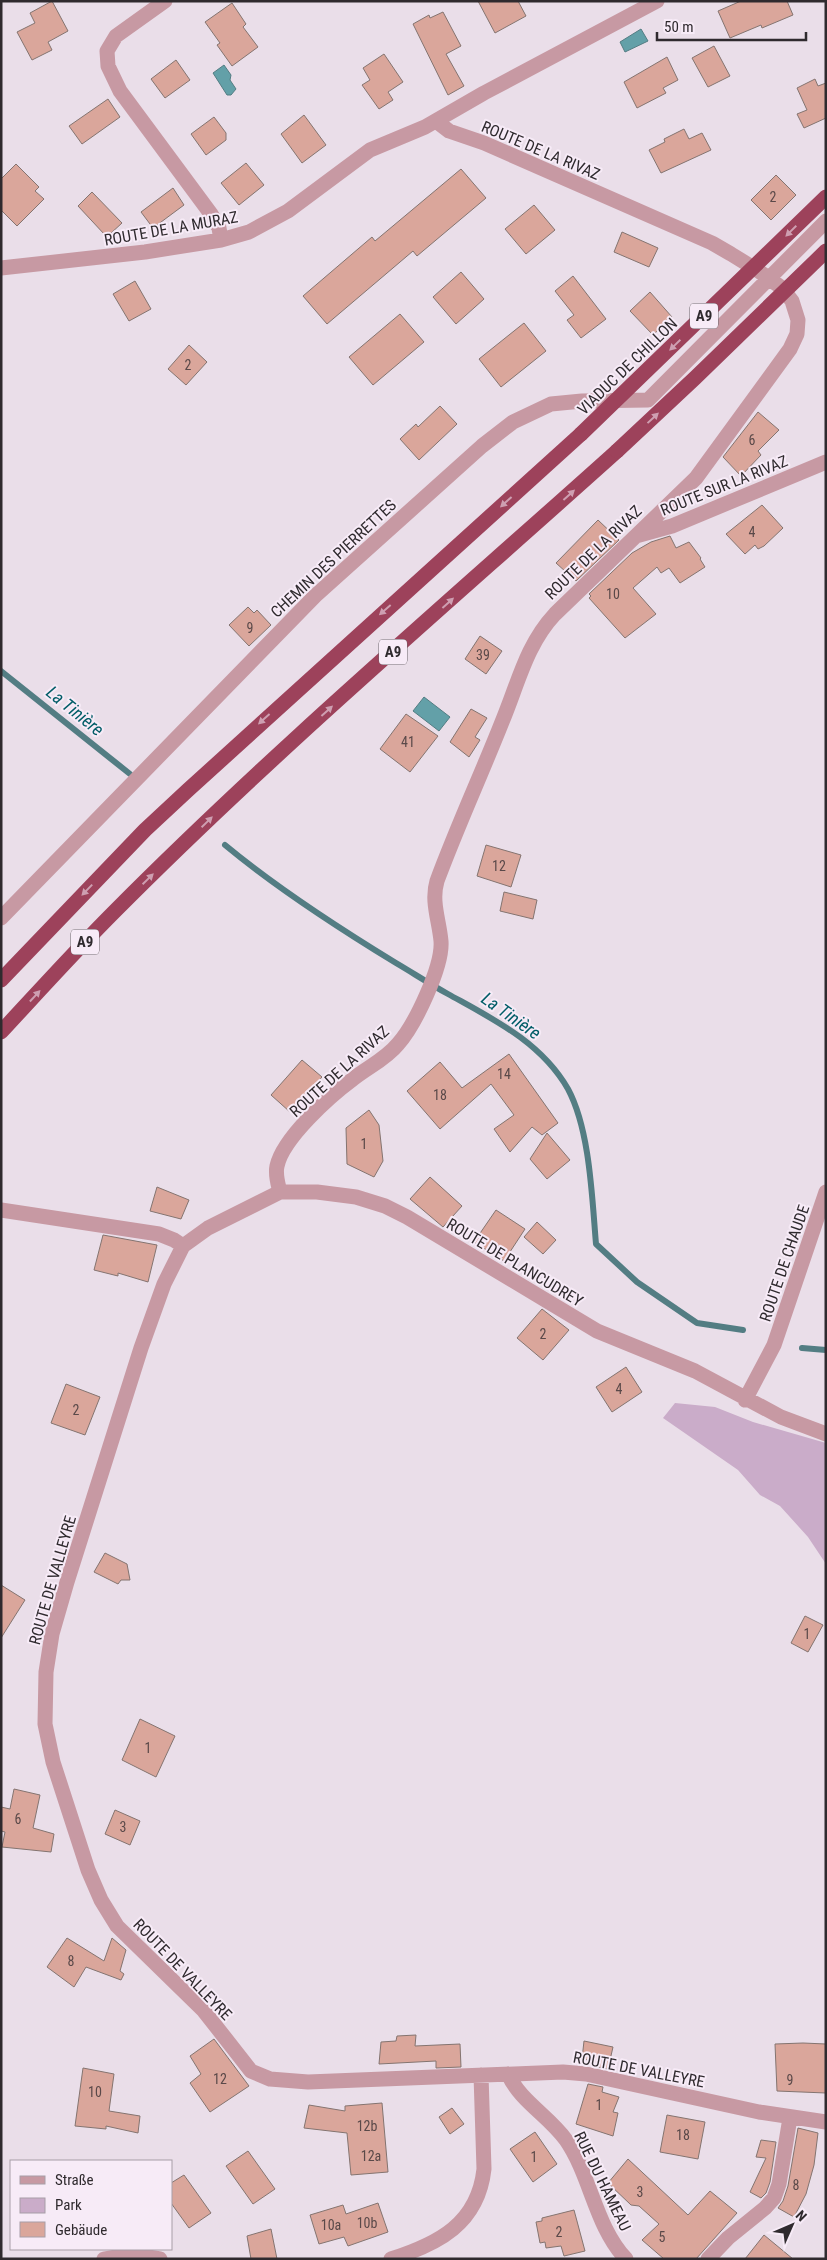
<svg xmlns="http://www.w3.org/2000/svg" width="827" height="2260" font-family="'Roboto Condensed',sans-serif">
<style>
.green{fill:#caacc9}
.water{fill:#63a0a8;stroke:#537d83}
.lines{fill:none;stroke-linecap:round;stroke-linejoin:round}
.stream{stroke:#537d83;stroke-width:6}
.building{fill:#daa69b;stroke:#847470}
.street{stroke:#c799a3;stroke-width:15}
.highway{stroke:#9d425b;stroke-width:15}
.highway-bridge{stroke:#9d425b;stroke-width:15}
.oneway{fill:#ce9fb1}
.labels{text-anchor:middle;stroke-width:4;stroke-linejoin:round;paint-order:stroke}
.number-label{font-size:14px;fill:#5a4949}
.shield{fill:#f7ebf7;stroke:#6b646a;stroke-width:1}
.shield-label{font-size:15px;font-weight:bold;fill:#2f2a2e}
.street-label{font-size:16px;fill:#2f2a2e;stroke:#f7ebf7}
.water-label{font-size:18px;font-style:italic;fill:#015d67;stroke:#f7ebf7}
</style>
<rect width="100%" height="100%" fill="#eadee9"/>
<path class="green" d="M 675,1403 L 715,1407 L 753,1422 L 826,1443 L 826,1564 L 808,1537 L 780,1506 L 760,1495 L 738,1470 L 663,1418 Z"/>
<path class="water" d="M 641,29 L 648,41 L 625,52 L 620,42 Z
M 224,65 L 231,75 L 230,80 L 236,89 L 231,95 L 227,95 L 213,73 Z
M 424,697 L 450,717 L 439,731 L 413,711 Z"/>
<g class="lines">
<path class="stream" d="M 1,671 L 130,774
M 225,845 C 278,889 337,927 396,963 C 413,973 430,984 448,994 C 493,1019 541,1042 568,1089 C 590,1130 592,1198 596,1244 L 637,1282 L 697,1323 L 743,1330
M 802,1348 L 826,1350"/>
</g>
<path class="building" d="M 52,1 L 68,31 L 48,42 L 52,50 L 32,60 L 17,32 L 35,23 L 30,13 Z
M 478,1 L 518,1 L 526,16 L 495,33 Z
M 741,1 L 787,1 L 793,15 L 762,28 L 761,25 L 730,38 L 718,11 Z
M 232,3 L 246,24 L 243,27 L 258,47 L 232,66 L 217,45 L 220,43 L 205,22 Z
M 443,12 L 461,46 L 446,54 L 464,86 L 448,95 L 413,24 L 429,15 L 430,18 Z
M 714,46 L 730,76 L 708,87 L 692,58 Z
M 384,54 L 403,82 L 388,92 L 393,100 L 379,109 L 362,85 L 370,80 L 363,68 Z
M 667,57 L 678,80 L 663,88 L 666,93 L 637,108 L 624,82 Z
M 176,60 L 190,80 L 165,98 L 151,79 Z
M 815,79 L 818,86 L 826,83 L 826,118 L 804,128 L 797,114 L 807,110 L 797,88 Z
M 108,99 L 120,117 L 82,144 L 69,126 Z
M 304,115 L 326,145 L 302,163 L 281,134 Z
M 214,117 L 226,133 L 226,140 L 206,155 L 191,134 Z
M 684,129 L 689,139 L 702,133 L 711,150 L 661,173 L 649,150 L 665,142 L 664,139 Z
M 246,163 L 264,185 L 239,205 L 221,183 Z
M 16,164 L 39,187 L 35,191 L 44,199 L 17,226 L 1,210 L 1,179 Z
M 461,169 L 486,198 L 417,256 L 413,251 L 327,324 L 303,296 L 372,237 L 375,241 Z
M 776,175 L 796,195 L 771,220 L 751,200 Z
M 173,188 L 184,205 L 153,228 L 141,212 Z
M 92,192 L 122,223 L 110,234 L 107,232 L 105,235 L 78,206 Z
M 534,205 L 555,230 L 526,254 L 505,229 Z
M 622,232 L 658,248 L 649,267 L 614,252 Z
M 461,272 L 484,299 L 456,324 L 433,297 Z
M 573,276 L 606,319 L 581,338 L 567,320 L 574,315 L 555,291 Z
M 135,281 L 151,309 L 129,321 L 113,294 Z
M 650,292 L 672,317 L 653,335 L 630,311 Z
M 400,314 L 424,342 L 373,385 L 349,357 Z
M 524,323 L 546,351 L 501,387 L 479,359 Z
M 189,345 L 207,362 L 186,385 L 168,369 Z
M 440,406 L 457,424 L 419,460 L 400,439 L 416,424 L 418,427 Z
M 758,412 L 779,430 L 758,451 L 761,455 L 741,476 L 723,457 Z
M 762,505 L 783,528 L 764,546 L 758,549 L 755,545 L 745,554 L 726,534 Z
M 598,520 L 619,540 L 576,581 L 556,563 Z
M 670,536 L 676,548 L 689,542 L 701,558 L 700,559 L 705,567 L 680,583 L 669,568 L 661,573 L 657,567 L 633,588 L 656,614 L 625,638 L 589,598 L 591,596 L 589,594 L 632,553 L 651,542 Z
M 248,607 L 254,613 L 257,610 L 271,625 L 249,646 L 229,625 Z
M 480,636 L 502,651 L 486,674 L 465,659 Z
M 471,709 L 487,718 L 475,737 L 480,740 L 469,757 L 450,742 Z
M 406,714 L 438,736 L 410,772 L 380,749 Z
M 486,845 L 521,855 L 511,887 L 477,876 Z
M 504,892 L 537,900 L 533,919 L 500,911 Z
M 509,1054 L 558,1123 L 542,1135 L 532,1127 L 510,1152 L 494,1129 L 514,1115 L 491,1084 L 440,1129 L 407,1091 L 440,1062 L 462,1088 Z
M 302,1060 L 322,1077 L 290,1112 L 271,1095 Z
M 369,1110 L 379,1125 L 383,1161 L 374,1177 L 347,1164 L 346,1128 Z
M 547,1133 L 570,1160 L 547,1179 L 530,1159 Z
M 430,1177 L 462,1206 L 443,1227 L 410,1199 Z
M 157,1187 L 189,1200 L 181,1219 L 150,1211 Z
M 496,1210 L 525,1229 L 504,1261 L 474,1242 Z
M 537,1222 L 556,1240 L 543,1254 L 524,1237 Z
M 103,1235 L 157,1245 L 148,1282 L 118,1273 L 118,1276 L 94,1270 Z
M 542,1309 L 569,1330 L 543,1360 L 517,1338 Z
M 626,1367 L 642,1392 L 612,1412 L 596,1387 Z
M 66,1384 L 100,1397 L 85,1435 L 51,1423 Z
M 105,1553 L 127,1564 L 130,1580 L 121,1580 L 118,1584 L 94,1572 Z
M 1,1585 L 25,1600 L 1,1638 Z
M 805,1616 L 823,1625 L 808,1652 L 791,1643 Z
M 140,1719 L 175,1736 L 156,1777 L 122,1760 Z
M 14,1789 L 40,1795 L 33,1828 L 54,1834 L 51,1852 L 2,1847 L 5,1832 L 1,1831 L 1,1807 L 10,1809 Z
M 115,1810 L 140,1821 L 130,1845 L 105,1834 Z
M 67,1938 L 104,1961 L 112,1938 L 126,1950 L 120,1971 L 124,1974 L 121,1980 L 86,1967 L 74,1987 L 47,1967 Z
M 416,2035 L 415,2046 L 460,2044 L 461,2067 L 436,2068 L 436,2061 L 379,2064 L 381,2042 L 396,2041 L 397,2036 Z
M 214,2039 L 249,2086 L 210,2112 L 190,2083 L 201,2074 L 190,2056 Z
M 584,2041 L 613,2047 L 608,2069 L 594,2066 L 595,2061 L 582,2059 Z
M 803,2043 L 826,2044 L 826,2093 L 777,2091 L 775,2044 Z
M 83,2068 L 114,2074 L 109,2111 L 140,2116 L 138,2133 L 106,2126 L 106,2129 L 75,2126 Z
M 588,2084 L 603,2087 L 602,2092 L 619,2097 L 613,2112 L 618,2113 L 613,2136 L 576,2124 Z
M 382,2103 L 388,2172 L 351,2175 L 347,2133 L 304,2128 L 309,2105 L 345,2111 L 345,2106 Z
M 452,2108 L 464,2124 L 450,2134 L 439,2117 Z
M 667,2115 L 705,2122 L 698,2159 L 660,2152 Z
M 798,2128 L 818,2133 L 814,2165 L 806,2194 L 794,2217 L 778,2208 L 783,2201 L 788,2186 Z
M 535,2132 L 557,2164 L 533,2182 L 510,2149 Z
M 761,2140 L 776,2142 L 770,2182 L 766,2193 L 761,2198 L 750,2192 L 766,2158 L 756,2157 Z
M 248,2151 L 275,2189 L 253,2204 L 226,2166 Z
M 628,2159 L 688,2215 L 710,2191 L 737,2213 L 696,2259 L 664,2259 L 642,2240 L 659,2224 L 639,2206 L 631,2205 L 608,2183 Z
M 184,2175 L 211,2213 L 189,2228 L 171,2203 L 171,2183 Z
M 378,2203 L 388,2232 L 348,2246 L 344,2237 L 319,2244 L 310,2215 L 343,2205 L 346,2214 Z
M 574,2210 L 585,2251 L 564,2256 L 561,2246 L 546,2248 L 545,2242 L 540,2243 L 536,2222 L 542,2221 L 542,2218 Z
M 271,2229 L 277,2259 L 251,2259 L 247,2236 Z
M 764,2235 L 793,2259 L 745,2259 Z"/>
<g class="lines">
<path class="street" d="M 165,1 L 116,36 L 107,51 L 108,66 L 120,91 L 211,214 L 219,228 L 221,240
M 1,268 L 145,252 L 221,240 L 249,232 L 288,211 L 370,150 L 425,127 L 484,93 L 657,1
M 636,536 L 672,526 L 826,462
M 1,918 L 315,596 L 482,446 L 513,422 L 551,404 L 582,401 L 648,400 L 826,221
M 280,1192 C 278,1184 275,1175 277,1166 C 283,1138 330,1096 353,1079 C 368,1067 386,1059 398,1044 C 415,1025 443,966 441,941 C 439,920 431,901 437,881 C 457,827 481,775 502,722 C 518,684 526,645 555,614 L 696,478 L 790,349 L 797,334 L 798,320 L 792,301 L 782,288 L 760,272 L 731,254 L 712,243 L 484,143 L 449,131 L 436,121
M 1,1210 L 159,1234 L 174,1240 L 183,1246
M 745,1400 L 774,1345 L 826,1192
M 826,1434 L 781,1417 L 695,1371 L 597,1331 L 407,1217 L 385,1206 L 356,1197 L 317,1192 L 280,1192 L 208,1228 L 183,1246 L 164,1284 L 141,1348 L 67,1582 L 52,1634 L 46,1672 L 45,1724 L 53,1762 L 88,1870 L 101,1900 L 117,1926 L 204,2011 L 251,2071 L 270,2079 L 308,2082 L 563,2072 L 586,2074 L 759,2112 L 826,2122
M 508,2074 C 520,2101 549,2116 566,2140 C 591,2176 595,2226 626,2259
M 104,2259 L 131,2254 L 160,2259
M 391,2259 C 438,2244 478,2224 484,2169 L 481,2075
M 708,2259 L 728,2238 L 765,2208 L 774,2198 L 779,2184 L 790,2118"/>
<path class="highway" d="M 1,980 L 145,830 L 188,790 L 581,434
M 1,1032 C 39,991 76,950 115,911 C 275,750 449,602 617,451"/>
<path class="highway-bridge" d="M 581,434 L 826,197
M 617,451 L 695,378 L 826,251"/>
</g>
<defs><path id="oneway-solid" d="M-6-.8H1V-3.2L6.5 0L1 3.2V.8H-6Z" transform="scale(1.25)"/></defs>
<g class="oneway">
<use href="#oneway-solid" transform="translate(791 231) rotate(135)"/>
<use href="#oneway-solid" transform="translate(675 345) rotate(136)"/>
<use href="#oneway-solid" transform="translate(653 418) rotate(-43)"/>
<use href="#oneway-solid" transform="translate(569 495) rotate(-42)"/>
<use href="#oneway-solid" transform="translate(506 502) rotate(138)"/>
<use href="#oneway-solid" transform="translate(448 603) rotate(-42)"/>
<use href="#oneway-solid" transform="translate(385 610) rotate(139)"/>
<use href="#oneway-solid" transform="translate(327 711) rotate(-42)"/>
<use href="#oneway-solid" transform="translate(264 719) rotate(138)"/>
<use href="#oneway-solid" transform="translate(207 822) rotate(-44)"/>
<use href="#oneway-solid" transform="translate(148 879) rotate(-44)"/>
<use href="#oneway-solid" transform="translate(87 890) rotate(134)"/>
<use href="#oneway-solid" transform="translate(35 996) rotate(-47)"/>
</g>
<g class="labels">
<g class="number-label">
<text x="773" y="202">2</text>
<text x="188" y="370">2</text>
<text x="752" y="445">6</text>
<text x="752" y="537">4</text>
<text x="613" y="599">10</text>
<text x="250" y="633">9</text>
<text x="483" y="660">39</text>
<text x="408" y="747">41</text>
<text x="499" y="871">12</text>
<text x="504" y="1079">14</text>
<text x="440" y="1100">18</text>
<text x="364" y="1149">1</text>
<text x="543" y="1339">2</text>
<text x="619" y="1394">4</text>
<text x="76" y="1415">2</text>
<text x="807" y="1639">1</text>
<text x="148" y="1753">1</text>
<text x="18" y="1824">6</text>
<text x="123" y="1832">3</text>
<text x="71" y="1966">8</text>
<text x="220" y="2084">12</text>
<text x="790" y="2085">9</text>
<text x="95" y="2097">10</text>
<text x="599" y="2110">1</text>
<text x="367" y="2131">12b</text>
<text x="683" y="2140">18</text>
<text x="371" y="2161">12a</text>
<text x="534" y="2162">1</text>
<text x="796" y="2190">8</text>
<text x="640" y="2197">3</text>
<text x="367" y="2228">10b</text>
<text x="331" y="2230">10a</text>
<text x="559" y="2237">2</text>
<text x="662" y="2242">5</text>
</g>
<g class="shield">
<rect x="690" y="303.5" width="28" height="25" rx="4"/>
<rect x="379" y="639.5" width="28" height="25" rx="4"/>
<rect x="71" y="929.5" width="28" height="25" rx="4"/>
</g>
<g class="shield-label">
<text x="704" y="321">A9</text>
<text x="393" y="657">A9</text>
<text x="85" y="947">A9</text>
</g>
<g class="street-label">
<text transform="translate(541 150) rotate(23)" y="6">ROUTE DE LA RIVAZ</text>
<text transform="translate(171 228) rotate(-10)" y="6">ROUTE DE LA MURAZ</text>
<text transform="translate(627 366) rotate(-44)" y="6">VIADUC DE CHILLON</text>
<text transform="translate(724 485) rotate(-22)" y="6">ROUTE SUR LA RIVAZ</text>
<text transform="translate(593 552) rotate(-44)" y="6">ROUTE DE LA RIVAZ</text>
<text transform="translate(333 558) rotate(-43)" y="6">CHEMIN DES PIERRETTES</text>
<text transform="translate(339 1071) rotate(-42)" y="6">ROUTE DE LA RIVAZ</text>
<text transform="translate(515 1262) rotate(31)" y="6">ROUTE DE PLANCUDREY</text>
<text transform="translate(784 1263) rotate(-71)" y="6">ROUTE DE CHAUDE</text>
<text transform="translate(52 1580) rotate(-74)" y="6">ROUTE DE VALLEYRE</text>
<text transform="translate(183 1969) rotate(46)" y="6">ROUTE DE VALLEYRE</text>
<text transform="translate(639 2069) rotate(11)" y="6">ROUTE DE VALLEYRE</text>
<text transform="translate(603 2181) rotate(64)" y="6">RUE DU HAMEAU</text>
</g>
<g class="water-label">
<text transform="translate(75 711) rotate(39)" y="6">La Tinière</text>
<text transform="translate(511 1016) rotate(35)" y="6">La Tinière</text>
</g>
</g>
<rect width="827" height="2260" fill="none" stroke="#2f2a2e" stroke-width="5"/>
<rect x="10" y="2160" width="162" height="90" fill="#f7ebf7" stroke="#a79ea7"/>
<rect x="20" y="2176" width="25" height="8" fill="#c799a3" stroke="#a79ea7"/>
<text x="55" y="2185" font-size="15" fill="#2f2a2e">Straße</text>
<rect x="20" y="2198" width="25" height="15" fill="#caacc9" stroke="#a79ea7"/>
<text x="55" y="2210" font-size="15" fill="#2f2a2e">Park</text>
<rect x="20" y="2222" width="25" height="15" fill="#daa69b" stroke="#a79ea7"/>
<text x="55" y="2235" font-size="15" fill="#2f2a2e">Gebäude</text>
<g transform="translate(792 2225) rotate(45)" stroke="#f7ebf7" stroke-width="4" paint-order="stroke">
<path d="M0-4L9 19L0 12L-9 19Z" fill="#2f2a2e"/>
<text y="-8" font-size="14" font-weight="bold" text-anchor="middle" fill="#2f2a2e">N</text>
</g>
<path d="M657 32v8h149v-8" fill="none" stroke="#2f2a2e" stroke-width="2.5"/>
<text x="664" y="32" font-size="15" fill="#2f2a2e" stroke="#f7ebf7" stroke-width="4" paint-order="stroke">50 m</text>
</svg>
